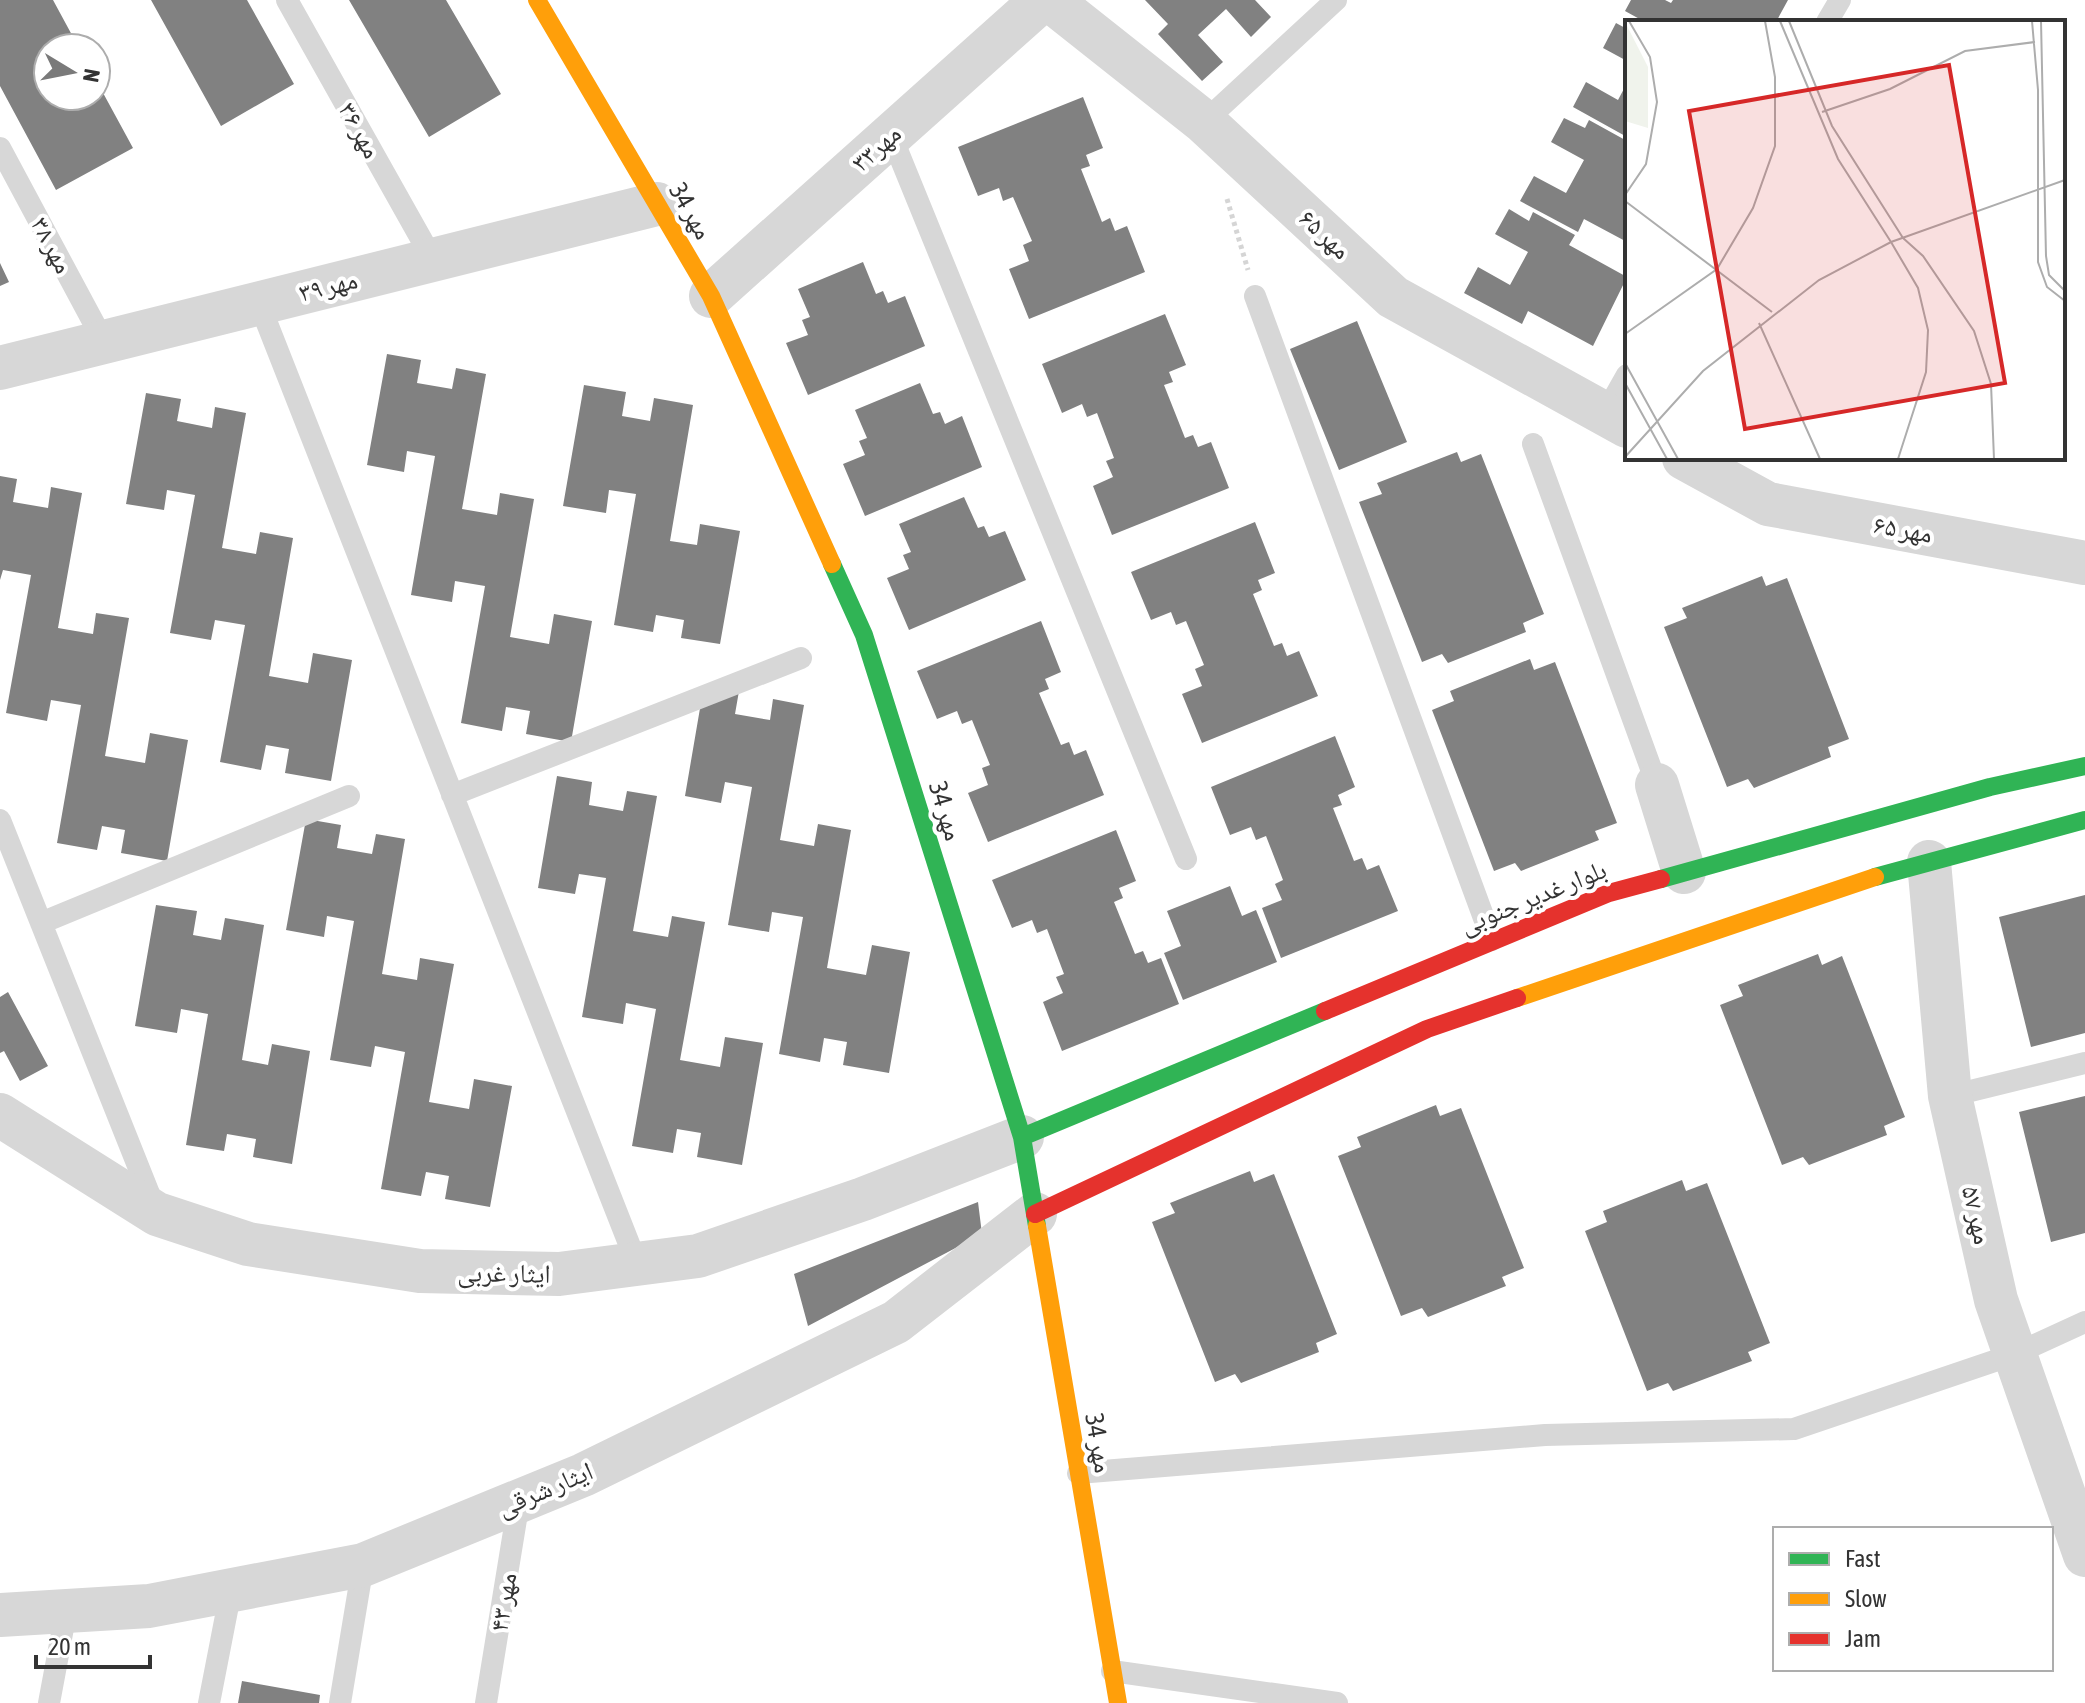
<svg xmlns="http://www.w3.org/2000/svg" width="2085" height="1703" font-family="'Asap Condensed','Noto Naskh Arabic',sans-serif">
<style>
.building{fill:#818181}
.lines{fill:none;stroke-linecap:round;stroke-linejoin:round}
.path{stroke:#d5d5d5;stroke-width:5;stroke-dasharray:4 4;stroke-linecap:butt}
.lane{stroke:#d7d7d7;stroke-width:22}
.street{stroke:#d7d7d7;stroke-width:44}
.fast{stroke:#30b455;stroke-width:18}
.slow{stroke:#ff9f0a;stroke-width:18}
.jam{stroke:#e5322d;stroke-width:18}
.labels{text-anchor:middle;stroke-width:8;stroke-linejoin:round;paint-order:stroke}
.street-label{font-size:26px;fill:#333;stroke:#fff}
.inset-road{fill:none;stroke:#adadad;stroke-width:2}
.view{fill:#d62828;fill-opacity:0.15;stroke:#d62828;stroke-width:4}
.inset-edge{fill:none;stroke:#333;stroke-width:4}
</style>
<rect width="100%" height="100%" fill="#fff"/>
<path class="building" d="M 0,0 L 53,0 L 79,48 L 48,48 L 48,96 L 96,96 L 96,80 L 133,148 L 56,190 L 0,86 Z
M 151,0 L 247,0 L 294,84 L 221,126 Z
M 349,0 L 446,0 L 501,94 L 429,137 Z
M 1145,0 L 1255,0 L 1271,17 L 1251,37 L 1226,9 L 1198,35 L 1223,62 L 1202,81 L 1158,34 L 1168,24 Z
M 1631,0 L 1665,0 L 1671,3 L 1673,0 L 1788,0 L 1776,22 L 1645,22 L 1625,11 Z
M 1616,23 L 1627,29 L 1627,61 L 1603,48 Z
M 1586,82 L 1618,100 L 1627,83 L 1627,137 L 1573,107 Z
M 1083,97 L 1103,148 L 1086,155 L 1090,166 L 1081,169 L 1102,222 L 1110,218 L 1115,231 L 1127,226 L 1145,272 L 1029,319 L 1009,269 L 1029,261 L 1023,245 L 1032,241 L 1013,197 L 1003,201 L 999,188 L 978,196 L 958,147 Z
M 1564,118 L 1585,128 L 1589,120 L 1627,141 L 1627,242 L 1584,219 L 1578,232 L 1520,201 L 1534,176 L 1566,193 L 1584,160 L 1551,142 Z
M 1509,209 L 1529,221 L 1533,212 L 1575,235 L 1569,245 L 1627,277 L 1593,346 L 1528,311 L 1522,324 L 1464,293 L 1478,267 L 1510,285 L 1528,252 L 1495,234 Z
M 863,262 L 876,294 L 883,291 L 888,303 L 905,296 L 925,346 L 808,395 L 786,343 L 808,335 L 802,320 L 810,317 L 798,289 Z
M 0,263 L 9,282 L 0,286 Z
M 1165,314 L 1186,365 L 1169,372 L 1173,382 L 1164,385 L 1185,438 L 1193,435 L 1198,447 L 1211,442 L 1229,488 L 1112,535 L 1093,486 L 1113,477 L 1106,461 L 1114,458 L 1097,413 L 1087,417 L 1082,404 L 1062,413 L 1042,364 Z
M 1357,321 L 1407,442 L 1339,470 L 1290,349 Z
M 387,354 L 421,360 L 417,383 L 452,389 L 456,368 L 486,374 L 462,509 L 497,515 L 500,493 L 534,499 L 510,637 L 549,644 L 554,614 L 592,621 L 571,742 L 526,734 L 530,711 L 506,707 L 502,731 L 461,723 L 485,586 L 455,581 L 452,602 L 411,595 L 435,456 L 407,451 L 404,472 L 367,465 Z
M 920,383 L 933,414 L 940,412 L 945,424 L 962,416 L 982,467 L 865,516 L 843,464 L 865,455 L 859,441 L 867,438 L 855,410 Z
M 584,385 L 626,392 L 622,416 L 650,421 L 654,398 L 693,405 L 670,541 L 697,545 L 700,524 L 740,531 L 720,644 L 681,638 L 684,620 L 656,615 L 653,632 L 614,625 L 636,494 L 609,490 L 606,513 L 563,506 Z
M 146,393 L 181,399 L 177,421 L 212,428 L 215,407 L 246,413 L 222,548 L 256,554 L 260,532 L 293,538 L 269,676 L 308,683 L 313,653 L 352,660 L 331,781 L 285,773 L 289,749 L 266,745 L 261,770 L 220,762 L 245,625 L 215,620 L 211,640 L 170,633 L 195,495 L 167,490 L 164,510 L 126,504 Z
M 1457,452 L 1461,462 L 1481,454 L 1544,614 L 1523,623 L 1526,632 L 1448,663 L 1442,654 L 1422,662 L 1359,502 L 1382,494 L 1377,483 Z
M 0,476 L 17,479 L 13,502 L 48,508 L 51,487 L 82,493 L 58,628 L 93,634 L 96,613 L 129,618 L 105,756 L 145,763 L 150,733 L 188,740 L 167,861 L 121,853 L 125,830 L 102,826 L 97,850 L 57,843 L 81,705 L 51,700 L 47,721 L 6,713 L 31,575 L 3,570 L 0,580 Z
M 964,497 L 978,528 L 984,526 L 989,537 L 1005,531 L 1026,580 L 909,630 L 887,578 L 909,569 L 903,555 L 911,552 L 899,524 Z
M 1255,522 L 1275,573 L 1258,580 L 1262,590 L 1253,594 L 1274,646 L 1282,643 L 1287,656 L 1299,651 L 1318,696 L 1202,743 L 1182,694 L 1202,686 L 1195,669 L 1204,665 L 1186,621 L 1176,625 L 1171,612 L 1151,620 L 1131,572 Z
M 1762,576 L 1766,586 L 1787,578 L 1849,739 L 1828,747 L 1831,757 L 1754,788 L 1748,779 L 1727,787 L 1664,627 L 1687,618 L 1682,608 Z
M 1041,621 L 1061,672 L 1045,679 L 1049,689 L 1039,693 L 1061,745 L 1069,742 L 1074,755 L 1086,750 L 1104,795 L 988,842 L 968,793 L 988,785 L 982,768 L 990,765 L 972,720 L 962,724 L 957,711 L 937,719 L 917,671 Z
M 1530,659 L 1534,670 L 1555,662 L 1617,823 L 1595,831 L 1599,840 L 1521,871 L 1515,863 L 1494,871 L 1432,710 L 1454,701 L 1450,691 Z
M 704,685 L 739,691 L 735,714 L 770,720 L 773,699 L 804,705 L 780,840 L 814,846 L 818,824 L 851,830 L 827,968 L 866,975 L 872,945 L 910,952 L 889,1073 L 843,1065 L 847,1042 L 824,1038 L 820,1062 L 779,1054 L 803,917 L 772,912 L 769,932 L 728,925 L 752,787 L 725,782 L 721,803 L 685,796 Z
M 1335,736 L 1355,787 L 1338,795 L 1342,805 L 1333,808 L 1354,861 L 1362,858 L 1367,870 L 1379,865 L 1398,911 L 1281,958 L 1262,908 L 1282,900 L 1275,884 L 1283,880 L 1266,836 L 1256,840 L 1251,827 L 1230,835 L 1211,787 Z
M 557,776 L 592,782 L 589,805 L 623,811 L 627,791 L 657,796 L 633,931 L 668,937 L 672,916 L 705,922 L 680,1060 L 720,1067 L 725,1037 L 763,1043 L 742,1165 L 697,1157 L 701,1133 L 677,1129 L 673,1153 L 632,1146 L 656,1009 L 626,1003 L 623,1024 L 582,1017 L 606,878 L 579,874 L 575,894 L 538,888 Z
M 306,819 L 341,825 L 337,848 L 372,854 L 376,834 L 405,839 L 382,974 L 417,980 L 420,958 L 454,964 L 429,1102 L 469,1109 L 474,1079 L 512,1086 L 490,1207 L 445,1199 L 449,1176 L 426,1172 L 421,1196 L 381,1189 L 405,1052 L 375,1046 L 371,1067 L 330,1060 L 354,921 L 327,916 L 324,937 L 286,930 Z
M 1116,830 L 1136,881 L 1119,888 L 1123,898 L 1114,902 L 1135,954 L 1143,951 L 1148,963 L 1161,958 L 1179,1004 L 1062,1051 L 1043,1002 L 1063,993 L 1056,977 L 1064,974 L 1047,929 L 1037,933 L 1032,920 L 1012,928 L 992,880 Z
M 1230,886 L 1242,916 L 1256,910 L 1277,962 L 1183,1000 L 1164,953 L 1181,946 L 1167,911 Z
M 2085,895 L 2085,1033 L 2031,1047 L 1999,917 Z
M 156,905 L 197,911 L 193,935 L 221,940 L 225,918 L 264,925 L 242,1060 L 268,1065 L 272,1044 L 310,1051 L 292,1164 L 253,1157 L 256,1139 L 227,1134 L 224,1151 L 186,1145 L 208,1014 L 181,1009 L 177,1033 L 135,1026 Z
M 1818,954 L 1822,965 L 1842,956 L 1905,1117 L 1884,1126 L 1887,1135 L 1809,1165 L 1803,1157 L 1782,1165 L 1720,1005 L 1743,996 L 1738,985 Z
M 8,992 L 48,1066 L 20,1081 L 4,1051 L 0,1053 L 0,997 Z
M 2085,1096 L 2085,1233 L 2051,1242 L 2019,1112 Z
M 1436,1105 L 1440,1116 L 1461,1108 L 1524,1268 L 1502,1277 L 1506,1286 L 1428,1317 L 1422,1308 L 1401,1316 L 1338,1156 L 1361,1147 L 1357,1137 Z
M 1250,1171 L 1254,1182 L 1274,1174 L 1337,1334 L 1316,1343 L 1319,1352 L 1241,1383 L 1235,1374 L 1215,1382 L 1152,1222 L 1175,1213 L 1170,1203 Z
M 1682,1180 L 1686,1191 L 1707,1183 L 1770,1343 L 1748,1352 L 1752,1361 L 1673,1391 L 1668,1383 L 1647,1391 L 1585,1231 L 1607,1222 L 1603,1211 Z
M 978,1202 L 982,1234 L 808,1326 L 794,1274 Z
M 242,1681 L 320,1695 L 319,1703 L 238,1703 Z"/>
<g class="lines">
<path class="path" d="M 1227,199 L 1248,270"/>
<path class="lane" d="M 287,0 L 433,260
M 1827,22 L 1840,0
M 1204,122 L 1336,0
M 891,135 L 1186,859
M 0,148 L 104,342
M 1255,296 L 1492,940
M 259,303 L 637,1264
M 1605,414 L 1627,375
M 1533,444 L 1657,785
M 452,795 L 801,658
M 0,820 L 154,1206
M 41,923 L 349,796
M 1950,1096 L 2085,1063
M 1078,1473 L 1545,1435 L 1794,1429 L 2015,1354 L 2085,1322
M 1112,1671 L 1337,1703
M 49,1703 L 66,1612
M 209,1703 L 231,1590
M 340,1703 L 363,1565
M 486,1703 L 519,1501"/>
<path class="street" d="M 1050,0 L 1204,122 L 1393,297 L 1627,426
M 711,296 L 1042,0
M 0,368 L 657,204
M 1684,458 L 1768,504 L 2085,563
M 1657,785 L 1684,872
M 1929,862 L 1950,1096 L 1996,1300 L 2085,1555
M 0,1115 L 157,1214 L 248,1244 L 420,1271 L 559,1274 L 698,1256 L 863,1199 L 1022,1137
M 0,1615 L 149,1606 L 363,1565 L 583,1475 L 896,1322 L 1035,1214"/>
<path class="fast" d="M 832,564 L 864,635 L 1022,1137 L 1037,1226
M 1875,877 L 2085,820
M 1661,879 L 1990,787 L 2085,766
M 1022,1137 L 1325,1011"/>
<path class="slow" d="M 537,0 L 711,296 L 832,564
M 1517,998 L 1875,877
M 1037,1226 L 1118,1703"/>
<path class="jam" d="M 1325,1011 L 1609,893 L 1661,879
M 1035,1214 L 1427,1029 L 1517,998"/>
</g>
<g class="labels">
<g class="street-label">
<text transform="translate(360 130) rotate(61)" y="9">مهر ۳۶</text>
<text transform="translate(876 148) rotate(-42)" y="9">مهر۳۳</text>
<text transform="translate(691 211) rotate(60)" y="9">مهر 34</text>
<text transform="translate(1325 234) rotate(43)" y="9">مهر ۶۵</text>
<text transform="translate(52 245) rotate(62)" y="9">مهر ۳۸</text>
<text transform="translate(328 286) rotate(-14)" y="9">مهر ۳۹</text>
<text transform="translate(1903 529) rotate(10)" y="9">مهر ۶۵</text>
<text transform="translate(946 811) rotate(73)" y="9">مهر 34</text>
<text transform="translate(1533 897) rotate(-22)" y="9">بلوار غدیر جنوبی</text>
<text transform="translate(1977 1215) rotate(77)" y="9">مهر ۵۷</text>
<text transform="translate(504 1273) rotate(1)" y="9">ایثار غربی</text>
<text transform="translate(1099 1443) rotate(80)" y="9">مهر 34</text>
<text transform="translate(545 1489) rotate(-23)" y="9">ایثار شرقی</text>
<text transform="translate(503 1602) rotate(-81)" y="9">مهر ۴۳</text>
</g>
</g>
<g transform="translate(1625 20)">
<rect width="440" height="440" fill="#fff"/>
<path d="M 0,2 L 23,47 L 23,108 L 0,101 Z" fill="#f0f3ec"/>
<path class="inset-road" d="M 155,1 L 213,139 L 266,222M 164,1 L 207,106 L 278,218M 407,1 L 413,70 L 413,242 L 422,267 L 440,281M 416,1 L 421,236 L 424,255 L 440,271M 197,92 L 265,69 L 340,31 L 410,22M 0,175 L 21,144 L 32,82 L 25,37 L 4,1M 0,181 L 147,292M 278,218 L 298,236 L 349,311 L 366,364 L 369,439M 266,222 L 293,268 L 303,310 L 301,352 L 273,439M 134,303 L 195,439M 0,314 L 92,249 L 128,188 L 150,126 L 150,57 L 140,1M 0,343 L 53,439M 0,363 L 42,439M 0,437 L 78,351 L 194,260 L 266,222 L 440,160"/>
<path class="view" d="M 324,45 L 380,363 L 120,409 L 64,91 Z"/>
<rect width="440" height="440" class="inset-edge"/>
</g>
<rect x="1773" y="1527" width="280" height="144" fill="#ffffff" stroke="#adadad" stroke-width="2"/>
<rect x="1789" y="1553" width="40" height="12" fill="#30b455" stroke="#adadad" stroke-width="2"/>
<text x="1845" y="1567" font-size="24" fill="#333333">Fast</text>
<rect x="1789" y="1593" width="40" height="12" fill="#ff9f0a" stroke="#adadad" stroke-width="2"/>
<text x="1845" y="1607" font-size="24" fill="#333333">Slow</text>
<rect x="1789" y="1633" width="40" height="12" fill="#e5322d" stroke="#adadad" stroke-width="2"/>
<text x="1845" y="1647" font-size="24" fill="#333333">Jam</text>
<g transform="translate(72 72) rotate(100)"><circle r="38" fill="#ffffff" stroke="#adadad" stroke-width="2"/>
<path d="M0-6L14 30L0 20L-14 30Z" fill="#7a7a7a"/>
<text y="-12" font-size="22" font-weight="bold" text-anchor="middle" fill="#333333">N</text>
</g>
<path d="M36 1655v12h114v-12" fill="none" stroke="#333333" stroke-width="4"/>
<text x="48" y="1655" font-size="24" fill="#333333" stroke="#ffffff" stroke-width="6" paint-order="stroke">20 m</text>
</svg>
